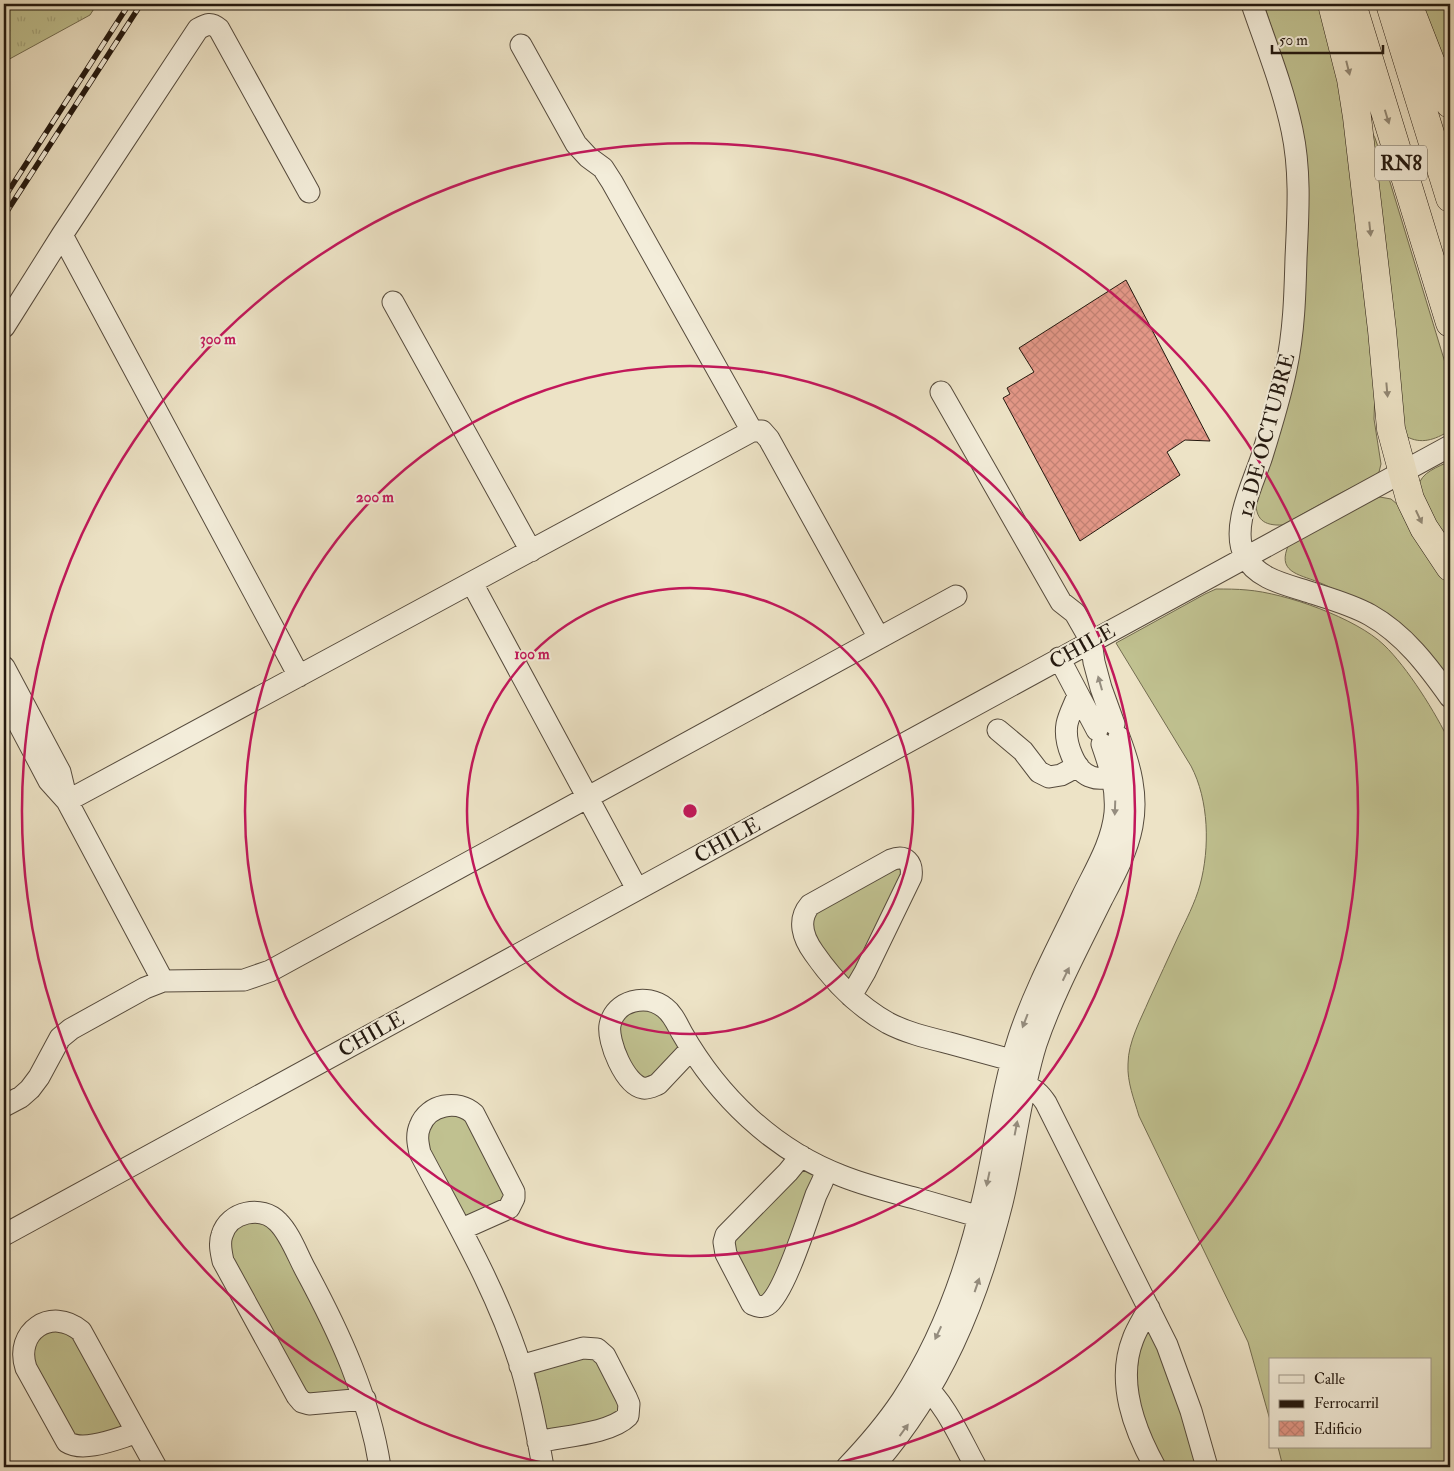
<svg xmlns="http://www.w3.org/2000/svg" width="1454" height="1471" font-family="'IM FELL Double Pica',serif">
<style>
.grass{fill:#c0c190;stroke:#726c50}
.park{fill:url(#park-tufts);stroke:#726c50}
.building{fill:url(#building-cross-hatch);stroke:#23180f}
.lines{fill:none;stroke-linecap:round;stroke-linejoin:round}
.minor-casing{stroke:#564b3d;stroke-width:23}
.highway-casing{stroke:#23180f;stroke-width:29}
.minor{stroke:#f3edda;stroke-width:21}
.highway{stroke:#ede3c6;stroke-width:28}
.rail-casing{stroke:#23180f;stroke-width:5.5}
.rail{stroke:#f3edda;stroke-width:4;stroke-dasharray:11;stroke-linecap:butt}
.oneway{fill:#928874}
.oneway2{fill:#958d7f}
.ring{fill:none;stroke:#c2185b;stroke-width:2.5}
.labels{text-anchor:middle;stroke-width:4;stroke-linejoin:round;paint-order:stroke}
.shield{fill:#f3edda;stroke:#61584c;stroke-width:1}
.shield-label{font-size:20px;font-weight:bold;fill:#23180f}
.street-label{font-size:21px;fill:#23180f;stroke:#f3edda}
.centre{fill:#c2185b;stroke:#f3edda;stroke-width:2.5}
.ring-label{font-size:15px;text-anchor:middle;font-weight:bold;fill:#c2185b;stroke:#f3edda;stroke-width:4;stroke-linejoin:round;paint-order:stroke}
</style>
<defs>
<pattern id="park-tufts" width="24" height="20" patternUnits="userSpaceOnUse" patternTransform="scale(1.25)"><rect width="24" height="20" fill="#c0c190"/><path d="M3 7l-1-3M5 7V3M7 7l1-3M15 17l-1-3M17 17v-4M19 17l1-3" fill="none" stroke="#a5a57b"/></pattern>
<pattern id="building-cross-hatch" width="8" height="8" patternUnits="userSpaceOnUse" patternTransform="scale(1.25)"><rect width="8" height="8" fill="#e49888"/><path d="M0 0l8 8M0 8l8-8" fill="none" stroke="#c38274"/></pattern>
</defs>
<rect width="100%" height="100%" fill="#ede3c6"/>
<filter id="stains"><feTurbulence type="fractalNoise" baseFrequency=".004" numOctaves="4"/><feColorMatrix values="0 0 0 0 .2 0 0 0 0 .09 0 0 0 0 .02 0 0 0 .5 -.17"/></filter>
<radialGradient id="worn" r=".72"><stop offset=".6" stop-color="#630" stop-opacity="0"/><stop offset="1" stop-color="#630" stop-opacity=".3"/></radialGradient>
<path class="grass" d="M 1264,4 L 1324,4 L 1339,67 L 1376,361 L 1374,419 L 1381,464 L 1379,472 L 1373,477 L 1335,496 L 1283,525 C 1263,526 1255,519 1256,499 L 1293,376 L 1290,86 Z
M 1418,4 L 1450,4 L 1450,86 Z
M 1365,118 L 1375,138 L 1390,182 L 1450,379 L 1450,451 L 1444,434 C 1429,442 1416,444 1401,433 Z
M 1450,461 L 1450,550 L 1418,487 C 1421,472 1438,467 1450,461 Z
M 1380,497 L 1391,499 L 1397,504 L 1450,579 L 1450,687 L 1340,592 C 1333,589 1326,585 1318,582 C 1298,574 1276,572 1289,544 L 1371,500 Z
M 1216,589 C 1226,589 1237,589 1247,590 C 1285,593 1356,618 1384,645 C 1407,667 1436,713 1450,743 L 1450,1467 L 1283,1467 L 1278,1447 L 1430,1447 L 1430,1360 L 1270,1360 L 1270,1420 L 1248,1342 L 1139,1116 C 1134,1099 1127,1082 1128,1064 C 1128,1042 1141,1019 1149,1000 C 1159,979 1168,958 1178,937 C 1186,920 1195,903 1200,885 C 1210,848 1209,800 1191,766 L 1116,643 L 1205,594 Z
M 894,864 L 905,869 L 859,972 L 847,981 L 813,940 L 808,916 Z
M 654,1008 L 682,1046 L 656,1077 L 641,1081 L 616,1040 L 625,1011 Z
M 465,1112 L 508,1200 L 467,1218 L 426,1152 L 428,1120 Z
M 802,1168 L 815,1176 L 796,1240 L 760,1302 L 731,1253 L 732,1235 Z
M 272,1222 L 353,1389 L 309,1399 L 228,1260 L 227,1233 L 235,1223 Z
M 68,1328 L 122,1424 C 113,1438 87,1436 72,1438 L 32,1367 L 36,1334 Z
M 1146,1331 L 1151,1331 L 1202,1467 L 1161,1467 L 1134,1400 L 1141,1333 Z
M 597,1353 L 623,1415 L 547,1431 L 534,1370 Z"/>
<path class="park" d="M 4,4 L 97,4 L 90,15 L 4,62 Z"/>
<path class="building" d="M 1126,280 L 1210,441 L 1185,440 L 1167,452 L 1180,475 L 1080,541 L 1003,398 L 1010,394 L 1007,388 L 1034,372 L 1019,348 Z"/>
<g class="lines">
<g class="minor-casing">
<path id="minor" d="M 1252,4 C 1266,45 1283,87 1292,130 C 1301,172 1298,215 1296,258 C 1295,295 1294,332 1286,369 C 1280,398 1271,427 1262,456 C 1253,484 1230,528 1245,556 C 1257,580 1289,585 1312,593 C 1331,599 1352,605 1370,615 C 1404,634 1428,666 1450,697
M 521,45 L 576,144 L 588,157 L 603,168 L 612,182 L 752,431
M 62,235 L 299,676
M 393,302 L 531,551
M 4,327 L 62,235 L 198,29 C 207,24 211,22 219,29 L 309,192
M 941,392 L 1061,602 L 1075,613 L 1091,641 L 1094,662 L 1101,688 L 1114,724
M 472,583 L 637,889
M 1059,658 L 1097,730
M 4,667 L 60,772 L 67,801 L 49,781 L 4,696
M 1078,695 C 1075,704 1069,714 1067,724 C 1064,741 1074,772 1092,777 C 1102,781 1115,775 1126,775
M 998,730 L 1023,751 L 1039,772 L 1049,777 L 1061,775 L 1078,766
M 163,981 L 67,801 L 752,431 L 762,431 L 769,439 L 879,638
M 851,996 L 865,972 L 911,877 C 913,863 906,854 891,860 L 810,905 C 797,920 803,938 814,953 C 834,982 858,1006 888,1023 C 907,1033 929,1038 949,1043 C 975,1050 1001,1057 1026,1064
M 691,1049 L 658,1084 C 653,1086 648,1089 643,1088 C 625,1085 607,1041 610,1025 C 615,1000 647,993 665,1008 C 673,1014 677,1024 682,1033 C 718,1096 773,1150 842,1176 C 867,1186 892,1192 918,1199 C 942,1206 966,1213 991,1220
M 1025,1086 C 1035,1089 1040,1094 1046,1103 L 1167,1345 L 1191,1411 L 1207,1467
M 4,1106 L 21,1097 L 30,1089 L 39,1077 L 60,1038 L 71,1029 L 145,988 L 163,981 L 244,980 L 270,971 L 956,596
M 801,1156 L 788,1172 L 726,1235 L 724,1242 L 726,1254 L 752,1304 C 757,1306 762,1308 767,1305 C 784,1295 808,1217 816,1195 C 820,1187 824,1178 827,1170
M 462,1229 L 509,1208 L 514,1198 L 514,1192 L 474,1114 C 458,1099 428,1104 420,1126 C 416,1135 418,1144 420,1153 C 457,1223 497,1291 521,1367 C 531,1400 537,1433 543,1467
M 4,1235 L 1450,446
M 1149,1308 C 1144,1318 1137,1328 1133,1339 C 1116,1382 1134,1429 1155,1467
M 520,1366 L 583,1348 L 597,1349 L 605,1356 L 626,1397 L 629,1404 L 628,1416 C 610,1434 563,1436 538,1442
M 921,1382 C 946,1404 960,1438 976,1467
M 365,1399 L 309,1404 L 302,1402 L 297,1396 L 223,1261 C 221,1252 219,1243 222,1235 C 229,1211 262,1205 278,1222 C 290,1234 297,1254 305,1269 C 339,1332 369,1396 380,1467
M 136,1433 C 118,1438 84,1453 67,1442 L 26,1368 C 14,1332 51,1306 81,1331 L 156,1467
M 847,1467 C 867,1446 886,1424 902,1400 C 942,1339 968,1266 984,1195 C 996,1143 1002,1089 1019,1037 C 1035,989 1060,943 1082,897 C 1095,870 1112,843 1115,813 C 1117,788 1110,767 1102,744
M 873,1467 C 941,1390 977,1302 1002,1203 C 1015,1150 1020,1095 1036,1044 C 1053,994 1079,946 1102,899 C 1114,876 1127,852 1132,826 C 1138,795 1130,766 1119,737"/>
</g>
<g class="highway-casing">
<path id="highway" d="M 1332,4 L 1351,79 L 1357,117 L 1382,330 L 1391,429 L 1410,499 L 1424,528 L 1450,567
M 1352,4 L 1450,323
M 1390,4 L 1450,198
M 1408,4 L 1431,63 L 1450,104"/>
</g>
<use href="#minor" class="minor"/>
<use href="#highway" class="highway"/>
<g class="rail-casing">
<path id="rail" d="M 4,198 L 129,4
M 4,216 L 141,4"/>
</g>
<use href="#rail" class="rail"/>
</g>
<defs><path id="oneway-solid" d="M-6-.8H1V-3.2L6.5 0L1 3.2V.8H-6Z" transform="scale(1.25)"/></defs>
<g class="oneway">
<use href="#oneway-solid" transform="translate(1348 68) rotate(76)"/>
<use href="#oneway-solid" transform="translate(1387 117) rotate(73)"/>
<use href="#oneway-solid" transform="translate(1370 229) rotate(84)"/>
<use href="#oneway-solid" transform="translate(1387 390) rotate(85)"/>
<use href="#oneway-solid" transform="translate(1419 517) rotate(65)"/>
</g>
<g class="oneway2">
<use href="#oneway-solid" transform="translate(1100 683) rotate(-106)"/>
<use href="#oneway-solid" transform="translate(1115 808) rotate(92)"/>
<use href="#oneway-solid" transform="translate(1066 974) rotate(-64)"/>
<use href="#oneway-solid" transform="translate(1025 1021) rotate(111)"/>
<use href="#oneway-solid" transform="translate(1016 1128) rotate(-79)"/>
<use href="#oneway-solid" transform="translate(988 1179) rotate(102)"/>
<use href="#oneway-solid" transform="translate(977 1285) rotate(-71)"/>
<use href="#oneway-solid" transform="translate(938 1333) rotate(115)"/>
<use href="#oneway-solid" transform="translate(904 1430) rotate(-54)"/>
</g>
<g class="ring">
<circle cx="690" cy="811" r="223"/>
<circle cx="690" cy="811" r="445"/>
<path d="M563 1467A668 668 0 1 1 817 1467"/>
</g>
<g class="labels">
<rect class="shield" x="1375" y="145.5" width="52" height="35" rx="4"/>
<g class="shield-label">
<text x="1401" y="170">RN8</text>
</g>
<g class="street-label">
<text transform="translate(1266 435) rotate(-75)" y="7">12 DE OCTUBRE</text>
<text transform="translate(1082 646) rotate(-29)" y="7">CHILE</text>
<text transform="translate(727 840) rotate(-29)" y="7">CHILE</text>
<text transform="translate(371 1034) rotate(-29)" y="7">CHILE</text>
</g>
</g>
<circle cx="690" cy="811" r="8" class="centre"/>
<g class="ring-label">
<text x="218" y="344">300 m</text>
<text x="375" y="502">200 m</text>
<text x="532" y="659">100 m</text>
</g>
<rect width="1454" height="1471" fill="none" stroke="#ede3c6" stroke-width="20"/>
<rect x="5" y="5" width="1444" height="1461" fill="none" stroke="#23180f" stroke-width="2.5"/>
<rect x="10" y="10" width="1434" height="1451" fill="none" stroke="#23180f"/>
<rect x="1269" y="1358" width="162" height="90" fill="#f3edda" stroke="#a09889"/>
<rect x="1279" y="1375" width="25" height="8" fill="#f3edda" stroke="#a09889"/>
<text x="1314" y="1384" font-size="15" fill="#23180f">Calle</text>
<rect x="1279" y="1400" width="25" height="8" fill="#23180f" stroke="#a09889"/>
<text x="1314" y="1408" font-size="15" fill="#23180f">Ferrocarril</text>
<rect x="1279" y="1421" width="25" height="15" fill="url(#building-cross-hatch)" stroke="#a09889"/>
<text x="1314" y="1434" font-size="15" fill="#23180f">Edificio</text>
<path d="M1272 45v8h111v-8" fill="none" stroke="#23180f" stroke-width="2.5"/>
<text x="1279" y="45" font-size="15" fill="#23180f" stroke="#f3edda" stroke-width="4" paint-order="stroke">50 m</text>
<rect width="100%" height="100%" filter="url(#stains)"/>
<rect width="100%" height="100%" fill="url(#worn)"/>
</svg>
